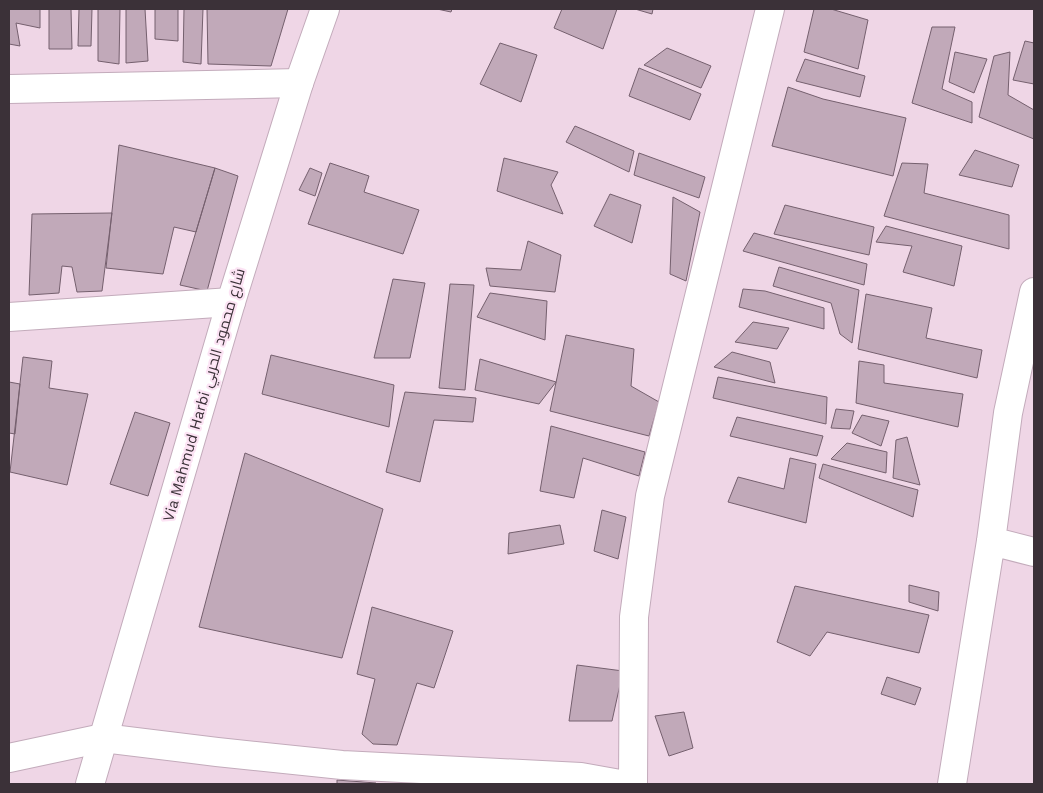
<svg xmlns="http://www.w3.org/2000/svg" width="1043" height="793" font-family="'Work Sans',Cairo,sans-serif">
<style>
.building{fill:#c1a9b9;stroke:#75606e}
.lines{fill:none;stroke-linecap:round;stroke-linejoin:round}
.minor-casing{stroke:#c3abbb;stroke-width:30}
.tertiary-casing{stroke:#c3abbb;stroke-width:30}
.minor{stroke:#fff;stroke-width:28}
.tertiary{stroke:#fff;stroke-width:28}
.labels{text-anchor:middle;stroke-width:4.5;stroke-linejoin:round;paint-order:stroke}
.street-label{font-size:15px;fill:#3b3138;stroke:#fce3f4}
</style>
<rect width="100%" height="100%" fill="#efd6e6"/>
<path class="building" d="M 9,9 L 40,9 L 40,28 L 16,23 L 20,46 L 9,44 Z
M 49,9 L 71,9 L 72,49 L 49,49 Z
M 79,9 L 92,9 L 91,46 L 78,46 Z
M 98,9 L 120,9 L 119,64 L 98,61 Z
M 126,9 L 145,9 L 148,61 L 126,63 Z
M 155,9 L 178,9 L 178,41 L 155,39 Z
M 184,9 L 203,9 L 201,64 L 183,62 Z
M 207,9 L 288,9 L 271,66 L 208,64 Z
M 437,9 L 452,9 L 451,12 Z
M 562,9 L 617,9 L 603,49 L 554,28 Z
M 635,9 L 653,9 L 652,14 Z
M 814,9 L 831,9 L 868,20 L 858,69 L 804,52 Z
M 932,27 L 955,27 L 942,89 L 972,102 L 972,123 L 912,103 Z
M 1025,41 L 1034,43 L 1034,84 L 1013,80 Z
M 500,43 L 537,55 L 521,102 L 480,84 Z
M 667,48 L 711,66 L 701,88 L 644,65 Z
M 955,52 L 987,59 L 974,93 L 949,82 Z
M 1010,52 L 1008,95 L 1034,110 L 1034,139 L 979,117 L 994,56 Z
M 805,59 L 865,76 L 860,97 L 796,81 Z
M 639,68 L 701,94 L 690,120 L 629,96 Z
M 788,87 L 823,99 L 906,118 L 893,176 L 772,146 Z
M 575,126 L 634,151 L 629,172 L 566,142 Z
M 119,145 L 215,168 L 196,232 L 174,227 L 163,274 L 106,268 Z
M 975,150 L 1019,165 L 1012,187 L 959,175 Z
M 639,153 L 705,177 L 699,198 L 634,175 Z
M 504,158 L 558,172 L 551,185 L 563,214 L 497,191 Z
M 330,163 L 369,176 L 364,192 L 419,210 L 403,254 L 308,224 Z
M 902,163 L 928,164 L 924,193 L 1009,215 L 1009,249 L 884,216 Z
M 215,168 L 238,176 L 207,291 L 180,285 Z
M 310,168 L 322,173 L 315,196 L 299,190 Z
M 610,194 L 641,205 L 632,243 L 594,226 Z
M 673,197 L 700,212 L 686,281 L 670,274 Z
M 785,205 L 874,227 L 869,255 L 774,234 Z
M 112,213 L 102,291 L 77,292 L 72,267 L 62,266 L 59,293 L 29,295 L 32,214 Z
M 886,226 L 962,246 L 954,286 L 903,272 L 912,246 L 876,242 Z
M 754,233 L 867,264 L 864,285 L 743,251 Z
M 528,241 L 561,255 L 555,292 L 490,286 L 486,268 L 521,270 Z
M 779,267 L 859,290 L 852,343 L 840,334 L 831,303 L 773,286 Z
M 393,279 L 425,283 L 410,358 L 374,358 Z
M 450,284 L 474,285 L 465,390 L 439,388 Z
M 743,289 L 765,291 L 824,308 L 824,329 L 739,307 Z
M 490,293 L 547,301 L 545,340 L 477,317 Z
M 866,294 L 932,308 L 926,338 L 982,350 L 977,378 L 858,349 Z
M 753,322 L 789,328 L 777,349 L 735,342 Z
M 566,335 L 634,349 L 631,386 L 659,402 L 649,436 L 550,411 Z
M 732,352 L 770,362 L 775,383 L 714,367 Z
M 271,355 L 394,385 L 389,427 L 262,394 Z
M 23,357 L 52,361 L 49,388 L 88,394 L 67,485 L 10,472 Z
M 480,359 L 556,382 L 539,404 L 475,390 Z
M 859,361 L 884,365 L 884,383 L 963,394 L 958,427 L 856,403 Z
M 718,377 L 827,397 L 826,424 L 713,398 Z
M 9,382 L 20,384 L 15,434 L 9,433 Z
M 405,392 L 476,398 L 473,422 L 434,420 L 420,482 L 386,472 Z
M 836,409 L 854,411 L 850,429 L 831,428 Z
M 135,412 L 170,423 L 148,496 L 110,484 Z
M 862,415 L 889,421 L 881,446 L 852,433 Z
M 737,417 L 823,436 L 817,456 L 730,436 Z
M 551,426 L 645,452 L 639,476 L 583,458 L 574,498 L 540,491 Z
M 907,437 L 920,485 L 893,478 L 896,440 Z
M 847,443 L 887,452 L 886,473 L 831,459 Z
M 245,453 L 383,509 L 342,658 L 199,627 Z
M 790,458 L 816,464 L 806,523 L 728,502 L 738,477 L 784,489 Z
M 823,464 L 918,490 L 913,517 L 819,478 Z
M 602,510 L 626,517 L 618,559 L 594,551 Z
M 560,525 L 564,544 L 508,554 L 509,533 Z
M 909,585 L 939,592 L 938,611 L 909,602 Z
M 795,586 L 929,615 L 919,653 L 827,632 L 810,656 L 777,642 Z
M 372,607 L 453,631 L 434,688 L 417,683 L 397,745 L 373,744 L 362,734 L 375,679 L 357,674 Z
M 577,665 L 623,671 L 612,721 L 569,721 Z
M 887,677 L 921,688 L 915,705 L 881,694 Z
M 684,712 L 693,748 L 669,756 L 655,716 Z
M 337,780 L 376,783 L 376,784 L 337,784 Z"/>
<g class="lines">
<g class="minor-casing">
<path id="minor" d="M 9,89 L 299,83
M 9,317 L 231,302
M 991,541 L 1034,552
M 9,758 L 103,738 L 217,752 L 342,765 L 581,777 L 620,784
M 633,784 L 634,617 L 650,496 L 770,9
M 952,784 L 991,541 L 1008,413 L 1034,292"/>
</g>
<g class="tertiary-casing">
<path id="tertiary" d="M 90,784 L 231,302 L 299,83 L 325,9"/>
</g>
<use href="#minor" class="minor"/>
<use href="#tertiary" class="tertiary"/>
</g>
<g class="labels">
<g class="street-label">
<text transform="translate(204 395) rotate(-74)" y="5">Via Mahmud Harbi شارع محمود الحربي</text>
</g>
</g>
<rect width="1043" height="793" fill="none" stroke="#3b3138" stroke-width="20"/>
</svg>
